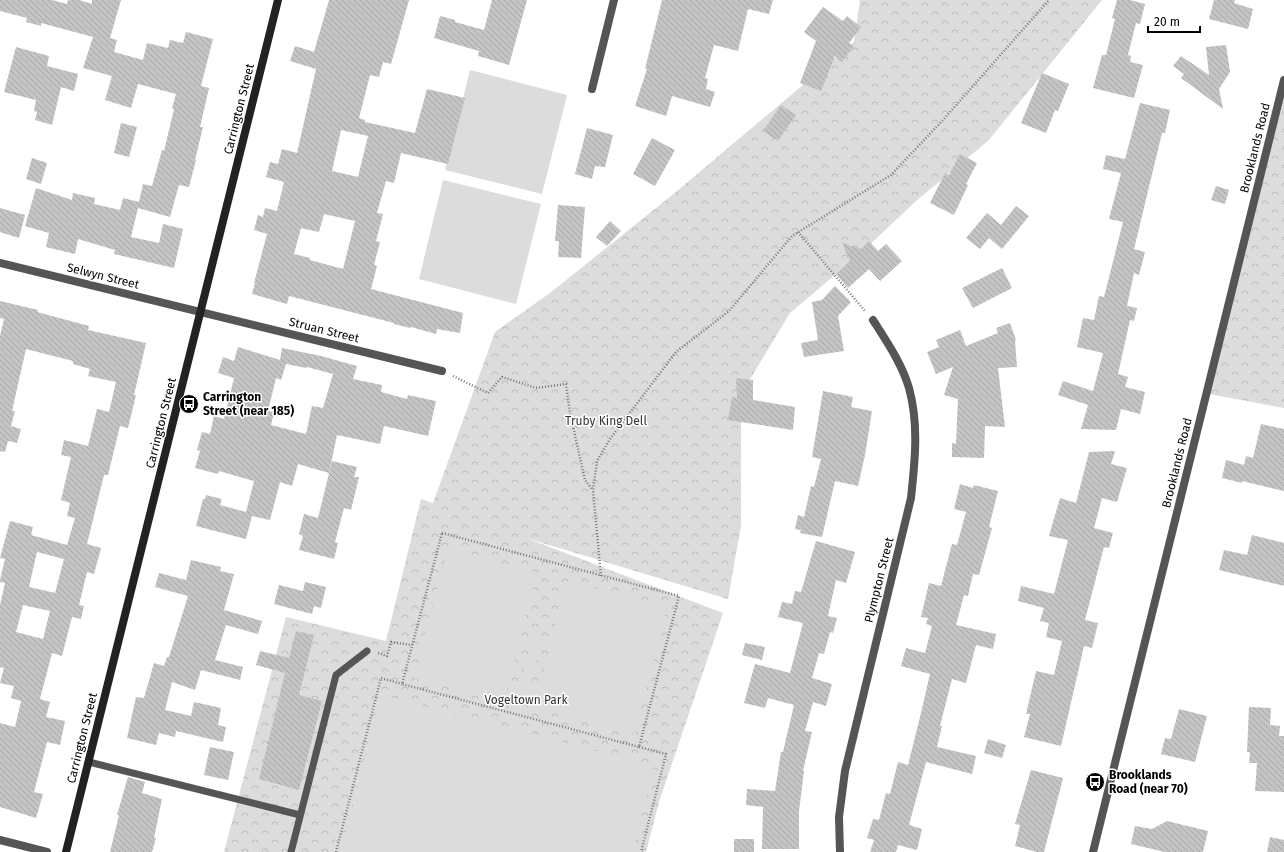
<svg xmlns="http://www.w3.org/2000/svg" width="1284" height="852" font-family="'Fira Sans',sans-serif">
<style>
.forest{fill:url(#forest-crowns)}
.pitch{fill:#dcdcdc}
.building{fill:url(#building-back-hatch);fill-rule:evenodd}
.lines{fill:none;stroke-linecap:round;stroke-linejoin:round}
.path{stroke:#777;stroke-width:2.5;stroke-dasharray:1 2;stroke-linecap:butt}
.service{stroke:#555;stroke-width:7}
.minor{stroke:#555;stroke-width:8}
.tertiary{stroke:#555;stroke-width:8}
.secondary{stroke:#222;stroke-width:8}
.labels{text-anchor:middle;stroke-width:3;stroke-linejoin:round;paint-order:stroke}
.street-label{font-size:12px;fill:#000;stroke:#fff}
.poi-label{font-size:12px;font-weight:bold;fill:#000;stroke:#fff;text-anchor:start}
.park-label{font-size:12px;fill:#333;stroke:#fff}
</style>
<defs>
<pattern id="forest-crowns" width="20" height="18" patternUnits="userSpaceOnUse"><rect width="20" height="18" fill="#dcdcdc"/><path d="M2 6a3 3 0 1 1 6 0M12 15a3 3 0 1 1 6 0" fill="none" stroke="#bbb"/></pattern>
<pattern id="building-back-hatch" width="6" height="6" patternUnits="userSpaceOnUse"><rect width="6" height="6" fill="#c4c4c4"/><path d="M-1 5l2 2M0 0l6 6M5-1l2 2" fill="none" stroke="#a7a7a7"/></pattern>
</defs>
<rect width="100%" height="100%" fill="#fff"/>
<path class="forest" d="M 860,0 L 1102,0 L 989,140 L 916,201 L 862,252 L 790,313 L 741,394 L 741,526 L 728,599 L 526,538 L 723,613 L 659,802 L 646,852 L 224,852 L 286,617 L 386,641 L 421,499 L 433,503 L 495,332 L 550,293 L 671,196 L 854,42 Z
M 1284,81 L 1284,408 L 1204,393 Z"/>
<path class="pitch" d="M 470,70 L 567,95 L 542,194 L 445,170 Z
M 443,180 L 541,204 L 516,304 L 419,279 Z
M 448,549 L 537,573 L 503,702 L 414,678 Z
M 567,581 L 667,608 L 634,734 L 534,707 Z
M 532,641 L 541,644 L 520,720 L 511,718 Z
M 381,695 L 654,766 L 632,852 L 341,852 Z"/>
<path class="building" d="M 0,0 L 52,0 L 67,4 L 68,0 L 79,0 L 92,4 L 92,0 L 121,0 L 110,38 L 117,40 L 114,52 L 143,60 L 147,43 L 168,48 L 170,40 L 183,43 L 186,32 L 213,39 L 201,86 L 209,88 L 200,127 L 203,127 L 195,160 L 196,160 L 189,187 L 179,185 L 170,217 L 138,208 L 131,237 L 159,243 L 163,224 L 183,229 L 174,268 L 114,254 L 115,250 L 78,239 L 75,254 L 46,247 L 49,233 L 25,226 L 36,188 L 72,200 L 73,193 L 95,198 L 94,204 L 120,210 L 123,198 L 139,202 L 143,184 L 152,186 L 162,150 L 164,151 L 174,109 L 172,108 L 176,94 L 138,84 L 131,108 L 105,100 L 112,76 L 83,68 L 93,37 L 41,23 L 41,26 L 26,22 L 27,18 L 0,11 Z
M 329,0 L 409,0 L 391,64 L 383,62 L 379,77 L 370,75 L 359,118 L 365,120 L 365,122 L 415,133 L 427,89 L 465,98 L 448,164 L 401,153 L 394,183 L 386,181 L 377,213 L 383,214 L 376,241 L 380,242 L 374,265 L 377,266 L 371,289 L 463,313 L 460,333 L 437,329 L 436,334 L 411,327 L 410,328 L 394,324 L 394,323 L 289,296 L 287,304 L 252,294 L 255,283 L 254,283 L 267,234 L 254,230 L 258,215 L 263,217 L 265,208 L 277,211 L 284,182 L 266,177 L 270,162 L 278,164 L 282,149 L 297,153 L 316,69 L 290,61 L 295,46 L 314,52 ZM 341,130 L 368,136 L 358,177 L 332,171 ZM 324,214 L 355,221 L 343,269 L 310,260 L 310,258 L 294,254 L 301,228 L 319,232 Z
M 492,0 L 527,0 L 509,65 L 478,56 L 479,51 L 434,38 L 440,16 L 455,20 L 455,22 L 484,30 Z
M 662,0 L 773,0 L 769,14 L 748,9 L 738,51 L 714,45 L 705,78 L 708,79 L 706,89 L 715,92 L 710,107 L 672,96 L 666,116 L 635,106 L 647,69 L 645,69 Z
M 1117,0 L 1130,0 L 1145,4 L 1140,24 L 1136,23 L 1128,55 L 1131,56 L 1130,62 L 1143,65 L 1134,98 L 1093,88 L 1102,55 L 1106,55 L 1115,19 L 1112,18 Z
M 1214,0 L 1235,0 L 1234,3 L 1253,9 L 1248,29 L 1209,19 Z
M 823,7 L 843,21 L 847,16 L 861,27 L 849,43 L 854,46 L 842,62 L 835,56 L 821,91 L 800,83 L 816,41 L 804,32 Z
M 1226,45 L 1230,72 L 1219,89 L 1223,109 L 1181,78 L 1184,74 L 1173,66 L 1181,56 L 1209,75 L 1206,47 Z
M 16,47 L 49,56 L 47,66 L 78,74 L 74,91 L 61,87 L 52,125 L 35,120 L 37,112 L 34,111 L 36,100 L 4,92 Z
M 1042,73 L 1069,84 L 1058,111 L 1055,110 L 1046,133 L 1021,123 Z
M 1140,103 L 1170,110 L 1165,133 L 1162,133 L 1134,249 L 1145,252 L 1139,275 L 1134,273 L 1127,306 L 1137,308 L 1134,321 L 1130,320 L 1118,374 L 1128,377 L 1125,387 L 1145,392 L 1140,414 L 1121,409 L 1116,430 L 1081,429 L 1088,405 L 1058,395 L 1063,381 L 1093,391 L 1103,353 L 1077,347 L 1083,318 L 1094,320 L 1099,296 L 1104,297 L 1123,222 L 1109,219 L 1121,173 L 1103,169 L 1106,155 L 1125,159 Z
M 781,105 L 796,115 L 778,141 L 763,131 Z
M 121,123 L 137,127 L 129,157 L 114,153 Z
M 587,128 L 613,135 L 605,167 L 595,166 L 592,179 L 575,174 Z
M 652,138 L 675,150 L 655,186 L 633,174 Z
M 960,154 L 977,163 L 966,184 L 968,185 L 954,215 L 930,203 L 945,173 L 949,175 Z
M 32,158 L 47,163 L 41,184 L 26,179 Z
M 1216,186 L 1229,190 L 1225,204 L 1211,200 Z
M 558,205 L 585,207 L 581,258 L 558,257 L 559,241 L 555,241 Z
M 1016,206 L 1029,216 L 1002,249 L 989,238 L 980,249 L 966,238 L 987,213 L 1001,225 Z
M 0,208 L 25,215 L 19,238 L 0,232 Z
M 610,221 L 621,231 L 607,246 L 596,237 Z
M 869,241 L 878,251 L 886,244 L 902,261 L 880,281 L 869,269 L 848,288 L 836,274 L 850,261 L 842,243 L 861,249 Z
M 1002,268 L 1012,288 L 973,308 L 962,288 Z
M 835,286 L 851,302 L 838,316 L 844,351 L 804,357 L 801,343 L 818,340 L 812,302 L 822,300 Z
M 0,301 L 38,310 L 37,312 L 89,326 L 88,330 L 146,343 L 134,395 L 136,395 L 128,428 L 120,426 L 108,475 L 104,475 L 87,544 L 101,548 L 94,574 L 87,572 L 79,605 L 84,606 L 81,619 L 72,617 L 62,656 L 52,653 L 40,699 L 50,702 L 46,717 L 65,721 L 60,745 L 47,742 L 34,792 L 43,794 L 36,818 L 0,807 L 0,723 L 15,727 L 21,701 L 11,698 L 14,686 L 0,683 L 4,668 L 0,667 L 0,605 L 5,583 L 0,582 L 0,580 L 5,559 L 0,558 L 10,521 L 33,527 L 31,535 L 67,545 L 75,518 L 67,516 L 70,503 L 61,500 L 71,457 L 61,455 L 64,440 L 88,446 L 97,409 L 109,412 L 116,382 L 88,376 L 90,369 L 73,364 L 73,361 L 26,349 L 12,411 L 15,411 L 11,426 L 21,429 L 17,443 L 8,441 L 5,452 L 0,451 L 0,336 L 4,319 L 0,318 ZM 37,552 L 64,559 L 55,593 L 29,587 ZM 23,605 L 50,611 L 43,639 L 16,632 Z
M 1010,323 L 1016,340 L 1015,341 L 1017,367 L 998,368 L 1005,427 L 985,426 L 984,458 L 952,457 L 952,443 L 956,444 L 958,399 L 944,395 L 953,367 L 936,374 L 927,352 L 939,347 L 936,340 L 960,330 L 966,346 L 998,333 L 996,328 Z
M 238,347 L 280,360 L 282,348 L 321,356 L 357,366 L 353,379 L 382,385 L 381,392 L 407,399 L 408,395 L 436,401 L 428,436 L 384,426 L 380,444 L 337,435 L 329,473 L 298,464 L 292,486 L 280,482 L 270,520 L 252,516 L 246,539 L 196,526 L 203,499 L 205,499 L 206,495 L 222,499 L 220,505 L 246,512 L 254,481 L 219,471 L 218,474 L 195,468 L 200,451 L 197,450 L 202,432 L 210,434 L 214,416 L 224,419 L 234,378 L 218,373 L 223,357 L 234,361 ZM 286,364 L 306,368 L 307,367 L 333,374 L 323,408 L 312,406 L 306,434 L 271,425 L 274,412 L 268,411 L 276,378 L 281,380 Z
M 736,378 L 753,380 L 753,400 L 795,407 L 793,430 L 728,420 L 732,397 L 737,398 Z
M 823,391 L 853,397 L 851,407 L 872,411 L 865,455 L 858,486 L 835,481 L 822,537 L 800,533 L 801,530 L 795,529 L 798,515 L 804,517 L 811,486 L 814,487 L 821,459 L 812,457 Z
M 1261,424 L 1284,429 L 1284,491 L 1242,481 L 1242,483 L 1222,478 L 1226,460 L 1244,465 L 1246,456 L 1253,458 Z
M 1115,451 L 1111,464 L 1127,468 L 1117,502 L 1102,498 L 1094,528 L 1113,533 L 1109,548 L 1104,547 L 1085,620 L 1098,623 L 1092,648 L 1084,646 L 1061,746 L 1024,737 L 1030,714 L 1026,714 L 1036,671 L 1054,675 L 1062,641 L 1046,637 L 1049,623 L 1040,621 L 1044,608 L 1018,601 L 1021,586 L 1054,594 L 1068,540 L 1049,536 L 1060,498 L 1076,503 L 1089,452 Z
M 332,461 L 357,467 L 354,477 L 359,477 L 351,510 L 344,508 L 335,542 L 338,543 L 334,559 L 299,550 L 303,536 L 299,534 L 304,514 L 318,518 Z
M 960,484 L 973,488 L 974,485 L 998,491 L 989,527 L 992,528 L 979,575 L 973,574 L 968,596 L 964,595 L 956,625 L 996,634 L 993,649 L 976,645 L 966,683 L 952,679 L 940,726 L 942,726 L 937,747 L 976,756 L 972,774 L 926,762 L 909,825 L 922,829 L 917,850 L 898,845 L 896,852 L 870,852 L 874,840 L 867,838 L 873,819 L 879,820 L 886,793 L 890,794 L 898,762 L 908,765 L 921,713 L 930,674 L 901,666 L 906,648 L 925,653 L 932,626 L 926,624 L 928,618 L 921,617 L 929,583 L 941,586 L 952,544 L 957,545 L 966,512 L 954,509 Z
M 1252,535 L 1284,543 L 1284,586 L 1219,570 L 1224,550 L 1247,555 Z
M 816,541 L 855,552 L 846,583 L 836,580 L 828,616 L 837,618 L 833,633 L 830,632 L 824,654 L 819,653 L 812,678 L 832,684 L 826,706 L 813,702 L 805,731 L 812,732 L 803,771 L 804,771 L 799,811 L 799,849 L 762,849 L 763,807 L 746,805 L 747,789 L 775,791 L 781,752 L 783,752 L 794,705 L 768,698 L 765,708 L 744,703 L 755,664 L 790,673 L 803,623 L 778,617 L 782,602 L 792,604 L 795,591 L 801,592 Z
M 191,560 L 221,567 L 220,571 L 234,574 L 224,610 L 262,621 L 258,634 L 226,625 L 215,660 L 243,667 L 240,680 L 201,670 L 195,690 L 172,682 L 165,710 L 191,716 L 194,702 L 221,708 L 218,725 L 226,727 L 223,742 L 176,731 L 175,737 L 159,733 L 156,745 L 127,738 L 136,697 L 144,698 L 154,663 L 164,666 L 167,657 L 169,657 L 188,596 L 155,587 L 159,573 L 186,580 Z
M 305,582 L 326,587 L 321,608 L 314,606 L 312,614 L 274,604 L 279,585 L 303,591 Z
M 296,631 L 314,635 L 299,695 L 322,701 L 299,790 L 259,779 L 285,673 L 256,665 L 260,651 L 289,658 Z
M 745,643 L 765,647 L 762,660 L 742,655 Z
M 1249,707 L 1271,708 L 1270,725 L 1280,726 L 1279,736 L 1284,736 L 1284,792 L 1255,791 L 1257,763 L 1249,763 L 1250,752 L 1247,752 Z
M 1179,709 L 1207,716 L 1195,762 L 1161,754 L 1165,738 L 1171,739 Z
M 988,739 L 1006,745 L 1002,758 L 984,753 Z
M 210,747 L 234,752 L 228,780 L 204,775 Z
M 1031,770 L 1063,778 L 1044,852 L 1037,852 L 1015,846 L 1020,825 L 1015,824 Z
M 128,777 L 145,782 L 142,793 L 162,799 L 154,838 L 156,838 L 152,852 L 110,852 L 119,815 L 117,815 Z
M 1167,821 L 1208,831 L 1203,852 L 1165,852 L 1131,844 L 1135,826 L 1152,829 Z
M 1270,837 L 1284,840 L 1284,852 L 1267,852 Z
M 734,839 L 754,839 L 754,852 L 734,852 Z"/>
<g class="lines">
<path class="path" d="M 798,232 L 865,311
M 453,376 L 488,393 L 502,377 L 536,388 L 566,384 L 570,413 L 585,480 L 593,490
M 442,533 L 679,596 L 639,747 L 402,684 Z
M 601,576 L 593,490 L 597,461 L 610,439 L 676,352 L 729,311 L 792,236 L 891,175 L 943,120 L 1049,0
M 378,653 L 387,656 L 391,642 L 412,645
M 639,747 L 666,754 L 641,852
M 336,852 L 381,678 L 402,684"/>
<path class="service" d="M 89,762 L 300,815
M 291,852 L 336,675 L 367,651"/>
<path class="minor" d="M 592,89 L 614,0
M 0,263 L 442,371
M 0,840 L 47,852
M 840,852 L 839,817 L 845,771 L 911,498 C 915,461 919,424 909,388 C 902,364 887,342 873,320"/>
<path class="tertiary" d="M 1093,852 L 1284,80"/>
<path class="secondary" d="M 66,852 L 278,0"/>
</g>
<defs>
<g id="bus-disc" transform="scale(1)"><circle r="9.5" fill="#000" stroke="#fff"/><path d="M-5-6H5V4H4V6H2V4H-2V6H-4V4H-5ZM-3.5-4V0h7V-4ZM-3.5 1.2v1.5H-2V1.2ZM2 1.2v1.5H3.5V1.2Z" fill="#fff"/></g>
</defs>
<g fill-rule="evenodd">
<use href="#bus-disc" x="189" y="404"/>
<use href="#bus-disc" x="1095" y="782"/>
</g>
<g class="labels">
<g class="street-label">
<text transform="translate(239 109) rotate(-76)" y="4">Carrington Street</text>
<text transform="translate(1255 148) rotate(-76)" y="4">Brooklands Road</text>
<text transform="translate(103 276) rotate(14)" y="4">Selwyn Street</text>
<text transform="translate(324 330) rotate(14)" y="4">Struan Street</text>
<text transform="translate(161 423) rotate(-76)" y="4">Carrington Street</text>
<text transform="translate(1177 463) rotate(-76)" y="4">Brooklands Road</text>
<text transform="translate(879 580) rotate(-76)" y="4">Plympton Street</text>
<text transform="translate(82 738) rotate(-76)" y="4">Carrington Street</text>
</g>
<g class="poi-label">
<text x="203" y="401">Carrington<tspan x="203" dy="14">Street (near 185)</tspan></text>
<text x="1109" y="779">Brooklands<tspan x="1109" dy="14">Road (near 70)</tspan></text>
</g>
<g class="park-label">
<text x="606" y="425">Truby King Dell</text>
<text x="526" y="704">Vogeltown Park</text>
</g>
</g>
<path d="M1148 26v6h52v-6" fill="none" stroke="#000000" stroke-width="2"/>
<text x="1154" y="26" font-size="12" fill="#000000" stroke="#ffffff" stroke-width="3" paint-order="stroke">20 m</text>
</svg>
